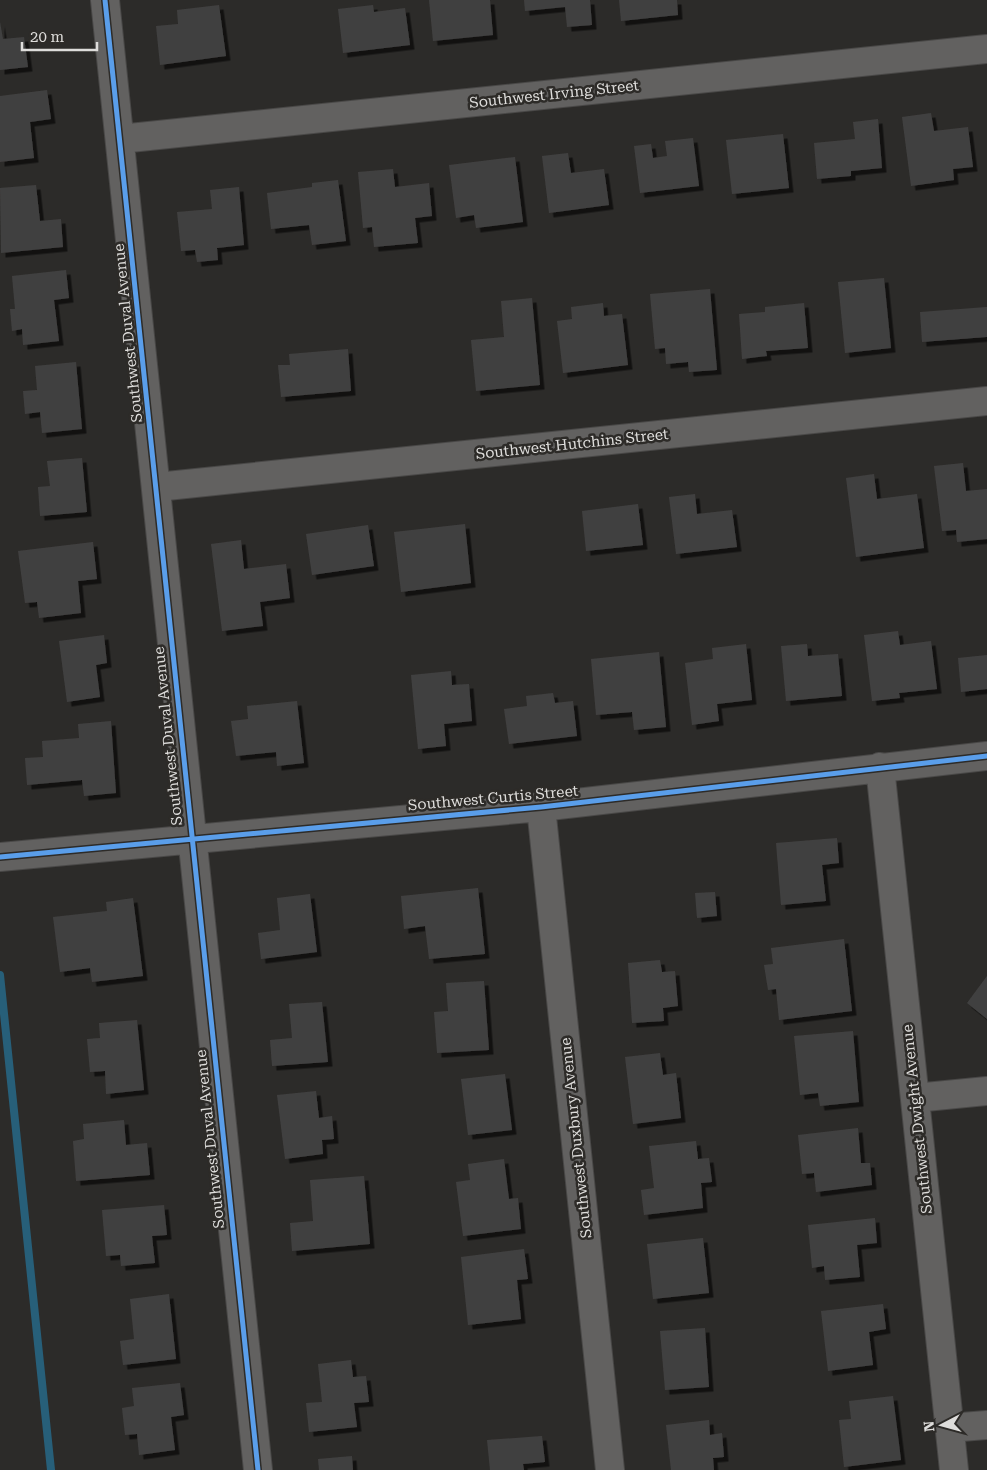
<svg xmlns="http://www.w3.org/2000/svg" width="987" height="1470" font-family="'Roboto Serif',serif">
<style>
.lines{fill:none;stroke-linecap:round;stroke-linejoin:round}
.stream{stroke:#275f79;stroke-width:8}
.building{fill:#414040;filter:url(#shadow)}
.minor-casing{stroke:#494847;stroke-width:30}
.minor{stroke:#626160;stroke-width:28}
.cycleway-casing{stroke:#2d2b28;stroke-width:8}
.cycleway{stroke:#5a9eea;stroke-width:5}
.labels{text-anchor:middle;stroke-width:5;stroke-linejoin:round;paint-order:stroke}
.street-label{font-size:15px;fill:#dedddb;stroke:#2d2b28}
</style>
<defs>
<filter id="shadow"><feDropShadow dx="4.5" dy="4.5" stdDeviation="0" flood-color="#0009"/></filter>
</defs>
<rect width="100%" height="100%" fill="#2c2b29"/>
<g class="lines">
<path class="stream" d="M 0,975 L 51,1470"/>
</g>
<path class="building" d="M 429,0 L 490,0 L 493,35 L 433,41 Z
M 524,0 L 590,0 L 592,25 L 567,27 L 565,7 L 525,11 Z
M 619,0 L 677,0 L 678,15 L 621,21 Z
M 219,5 L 226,56 L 160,65 L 156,26 L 178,24 L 177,10 Z
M 373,5 L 374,12 L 405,8 L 410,45 L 343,53 L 338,9 Z
M 0,22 L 3,39 L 24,37 L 28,67 L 0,70 Z
M 47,90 L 51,119 L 30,122 L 34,158 L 0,162 L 0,96 Z
M 931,113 L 934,131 L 968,127 L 973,167 L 953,169 L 954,180 L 911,186 L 902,117 Z
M 878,119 L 882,168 L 851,171 L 851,176 L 817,179 L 814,143 L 855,139 L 853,122 Z
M 783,134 L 789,188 L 732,194 L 726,140 Z
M 693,138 L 699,186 L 640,193 L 634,146 L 651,144 L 653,158 L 667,156 L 665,141 Z
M 568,153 L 571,173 L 604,169 L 609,205 L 549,213 L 542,156 Z
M 515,157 L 523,222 L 476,228 L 474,215 L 456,218 L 449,165 Z
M 393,169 L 395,187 L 429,183 L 432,216 L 415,218 L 418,243 L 374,247 L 372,227 L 363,228 L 358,172 Z
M 338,180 L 346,241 L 312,245 L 309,225 L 271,229 L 267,193 L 312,187 L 312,183 Z
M 36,185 L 40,221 L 61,219 L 63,247 L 1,253 L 0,188 Z
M 239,187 L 244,245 L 217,248 L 218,260 L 197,262 L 195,250 L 181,251 L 177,212 L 212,209 L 210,190 Z
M 66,270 L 69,298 L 54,300 L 59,341 L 23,345 L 22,329 L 12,331 L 10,309 L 15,309 L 12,276 Z
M 884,278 L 891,348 L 845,353 L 838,282 Z
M 710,289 L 717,370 L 689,372 L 688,362 L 666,364 L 665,348 L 655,349 L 650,294 Z
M 532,298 L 540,385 L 476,391 L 471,340 L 504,337 L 501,301 Z
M 603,303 L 604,316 L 622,314 L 628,365 L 563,373 L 557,321 L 572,319 L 571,307 Z
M 804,303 L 808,348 L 766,351 L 767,356 L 742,359 L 739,314 L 765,312 L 765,307 Z
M 987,307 L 987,337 L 922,342 L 920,312 Z
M 348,349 L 351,391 L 281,397 L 278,365 L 290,365 L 289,354 Z
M 76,362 L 82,429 L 42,433 L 40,412 L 25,414 L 23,391 L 37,390 L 35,366 Z
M 82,458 L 87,512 L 40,516 L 38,487 L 50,486 L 47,461 Z
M 963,463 L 966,491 L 987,489 L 987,539 L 957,542 L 956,530 L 942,531 L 934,466 Z
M 874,474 L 877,499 L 917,494 L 924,548 L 856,557 L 846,478 Z
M 695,494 L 697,514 L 732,510 L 737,547 L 676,554 L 669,497 Z
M 638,504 L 643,545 L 586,551 L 582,511 Z
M 465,524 L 471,583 L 401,592 L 394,532 Z
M 368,525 L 374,566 L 312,575 L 306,534 Z
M 241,540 L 244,569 L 286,564 L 290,598 L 260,602 L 263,626 L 222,631 L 211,544 Z
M 93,542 L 97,579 L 78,581 L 81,613 L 39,618 L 37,602 L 25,603 L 18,551 Z
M 898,631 L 900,645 L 931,641 L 937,689 L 899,693 L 900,698 L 872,701 L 864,635 Z
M 104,635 L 107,663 L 96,665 L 100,697 L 67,702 L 59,641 Z
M 746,644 L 752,700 L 717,704 L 719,721 L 692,725 L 685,663 L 713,659 L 712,648 Z
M 807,644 L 808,656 L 838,654 L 842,696 L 786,701 L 781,646 Z
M 659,652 L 666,727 L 634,730 L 632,712 L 596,715 L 591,659 Z
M 987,655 L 987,689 L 961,692 L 958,658 Z
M 451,671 L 452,685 L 469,684 L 472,721 L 444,724 L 446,746 L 418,749 L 411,675 Z
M 553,693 L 555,703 L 573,701 L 577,736 L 509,744 L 504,709 L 527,706 L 526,696 Z
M 297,701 L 304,763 L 277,766 L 276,752 L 236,756 L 231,721 L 248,719 L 247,706 Z
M 111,721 L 116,793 L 84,796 L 82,780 L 27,785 L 25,758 L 43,757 L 42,741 L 79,738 L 78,724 Z
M 837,838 L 839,863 L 822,865 L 826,901 L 781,905 L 776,843 Z
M 478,888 L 485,954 L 429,959 L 425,926 L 404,929 L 401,896 Z
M 715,892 L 717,916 L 697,918 L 695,893 Z
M 310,894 L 317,952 L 261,959 L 258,933 L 280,930 L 277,898 Z
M 133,898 L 143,976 L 92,982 L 90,968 L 60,972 L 53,917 L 107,911 L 106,902 Z
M 844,939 L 852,1011 L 779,1020 L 776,989 L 768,990 L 764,965 L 773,964 L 771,948 Z
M 660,960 L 662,972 L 675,971 L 678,1006 L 663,1008 L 664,1021 L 632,1023 L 628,963 Z
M 987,976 L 987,1019 L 967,1003 Z
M 484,981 L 489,1050 L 437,1053 L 434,1012 L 448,1011 L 446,983 Z
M 322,1002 L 328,1062 L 272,1066 L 270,1040 L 292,1038 L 289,1004 Z
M 137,1020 L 144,1090 L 106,1094 L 105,1071 L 90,1072 L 87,1039 L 100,1038 L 99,1023 Z
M 853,1031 L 859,1102 L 820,1106 L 818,1093 L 800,1095 L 794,1036 Z
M 660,1053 L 663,1075 L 676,1073 L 681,1118 L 633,1124 L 625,1057 Z
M 505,1074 L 512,1130 L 468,1135 L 461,1079 Z
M 316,1091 L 319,1118 L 332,1116 L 334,1139 L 322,1140 L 323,1154 L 285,1159 L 277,1095 Z
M 124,1120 L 126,1145 L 147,1143 L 150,1175 L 76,1181 L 73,1141 L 84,1139 L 83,1124 Z
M 858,1128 L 861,1163 L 870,1163 L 872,1185 L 816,1192 L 814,1173 L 802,1174 L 798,1135 Z
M 696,1141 L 698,1159 L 709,1158 L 712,1182 L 701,1183 L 703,1208 L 644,1215 L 641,1190 L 654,1188 L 649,1146 Z
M 504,1159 L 509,1199 L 518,1198 L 521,1229 L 463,1236 L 456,1182 L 470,1180 L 468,1164 Z
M 364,1176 L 370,1244 L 292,1251 L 290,1223 L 313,1221 L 310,1180 Z
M 164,1205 L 167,1235 L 152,1236 L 155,1263 L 121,1266 L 120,1255 L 106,1256 L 102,1210 Z
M 875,1218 L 877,1243 L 857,1245 L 860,1277 L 825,1280 L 824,1266 L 812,1268 L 808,1225 Z
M 703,1238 L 709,1293 L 653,1299 L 647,1244 Z
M 524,1249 L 528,1279 L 517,1280 L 521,1319 L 468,1325 L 461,1257 Z
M 169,1294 L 176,1359 L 123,1365 L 120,1341 L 134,1339 L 130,1299 Z
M 883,1304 L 886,1329 L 869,1332 L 873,1365 L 828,1371 L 821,1311 Z
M 705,1328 L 709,1387 L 665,1390 L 660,1331 Z
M 351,1360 L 353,1377 L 366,1376 L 369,1402 L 354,1403 L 357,1427 L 309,1432 L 306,1403 L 322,1402 L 318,1364 Z
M 180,1383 L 184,1415 L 171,1417 L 175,1450 L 139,1455 L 137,1434 L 125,1435 L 122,1408 L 134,1406 L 132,1388 Z
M 893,1396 L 901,1460 L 844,1467 L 839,1420 L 851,1419 L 849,1401 Z
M 709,1420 L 710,1435 L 722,1433 L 724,1457 L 713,1458 L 714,1470 L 671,1470 L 666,1425 Z
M 542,1436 L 545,1462 L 523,1464 L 524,1470 L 490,1470 L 487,1440 Z
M 352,1456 L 353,1470 L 319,1470 L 318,1459 Z"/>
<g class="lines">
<g class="minor-casing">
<path id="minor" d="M 105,0 L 258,1470
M 120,139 L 987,49
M 157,487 L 987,401
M 880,767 L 954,1470
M 541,807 L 610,1470
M 0,857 L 541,807 L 987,756
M 915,1098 L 987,1091
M 949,1428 L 987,1425"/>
</g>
<use href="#minor" class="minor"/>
<g class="cycleway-casing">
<path id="cycleway" d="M 105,0 L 258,1470
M 0,857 L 541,807 L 987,756"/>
</g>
<use href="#cycleway" class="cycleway"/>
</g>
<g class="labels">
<g class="street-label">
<text transform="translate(554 94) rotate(-6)" y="5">Southwest Irving Street</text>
<text transform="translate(128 333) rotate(-96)" y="5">Southwest Duval Avenue</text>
<text transform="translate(572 444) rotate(-6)" y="5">Southwest Hutchins Street</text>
<text transform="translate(168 736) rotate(-96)" y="5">Southwest Duval Avenue</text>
<text transform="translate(493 798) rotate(-5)" y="5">Southwest Curtis Street</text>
<text transform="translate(917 1119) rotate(-96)" y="5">Southwest Dwight Avenue</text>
<text transform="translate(576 1138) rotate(-96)" y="5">Southwest Duxbury Avenue</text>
<text transform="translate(210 1139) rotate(-96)" y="5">Southwest Duval Avenue</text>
</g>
</g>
<g transform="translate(942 1425) rotate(264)" stroke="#2d2b28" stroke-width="4" paint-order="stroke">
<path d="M0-4L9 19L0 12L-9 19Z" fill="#dedddb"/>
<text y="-8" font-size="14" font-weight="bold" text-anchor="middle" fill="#dedddb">N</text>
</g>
<path d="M22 42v8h75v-8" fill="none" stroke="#dedddb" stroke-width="2.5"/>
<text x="30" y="42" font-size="15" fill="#dedddb" stroke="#2d2b28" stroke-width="4" paint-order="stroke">20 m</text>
</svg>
